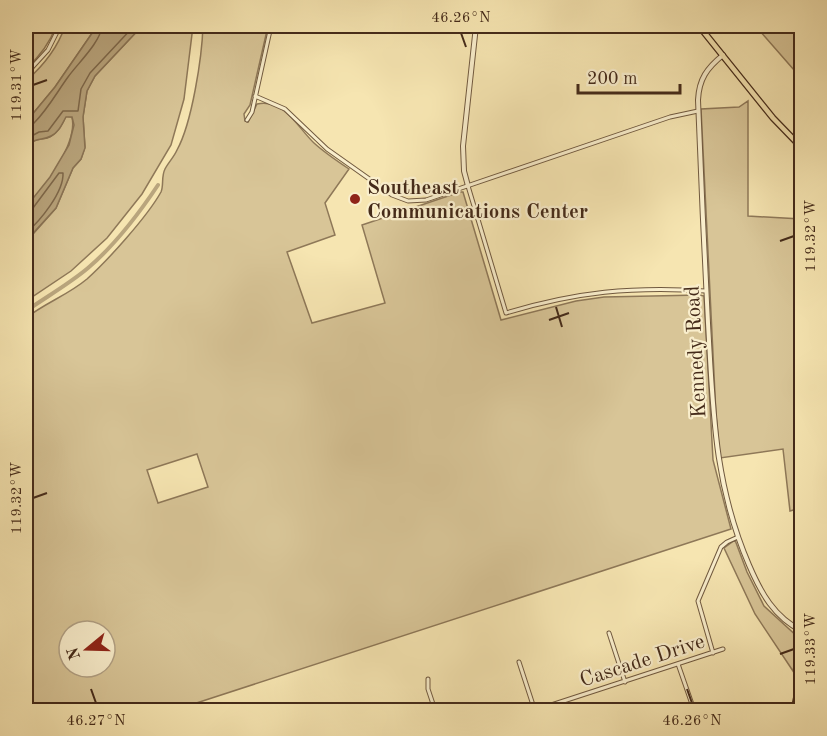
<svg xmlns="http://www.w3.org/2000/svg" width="827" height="736" font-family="'Old Standard TT',serif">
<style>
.green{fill:#d8c597;stroke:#8e7858;stroke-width:1.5;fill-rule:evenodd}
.water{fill:#b9a57d;stroke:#8a7455;stroke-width:1.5}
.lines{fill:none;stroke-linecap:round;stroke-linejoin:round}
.shore{stroke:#7e684b;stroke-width:1.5}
.canal{stroke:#b9a57d;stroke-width:4}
.minor-casing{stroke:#70593f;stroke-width:5}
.tertiary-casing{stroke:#70593f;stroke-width:6}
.primary-casing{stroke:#442a19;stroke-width:7}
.minor{stroke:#f9eecc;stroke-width:3}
.tertiary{stroke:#f9eecc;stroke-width:4}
.primary{stroke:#f6e5b1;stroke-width:4.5}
.ticks{fill:none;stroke:#442a19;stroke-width:2}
.poi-dot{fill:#8f2418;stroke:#f9eecc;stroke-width:2}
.labels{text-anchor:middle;stroke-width:4.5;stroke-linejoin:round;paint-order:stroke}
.poi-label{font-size:21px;font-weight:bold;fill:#442a19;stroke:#f9eecc;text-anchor:start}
.street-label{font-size:21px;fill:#442a19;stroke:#f9eecc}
.neatline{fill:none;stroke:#442a19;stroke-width:2}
.ticks-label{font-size:15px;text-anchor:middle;fill:#442a19}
</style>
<rect width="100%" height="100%" fill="#f6e5b1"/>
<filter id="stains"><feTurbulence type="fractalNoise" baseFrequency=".00333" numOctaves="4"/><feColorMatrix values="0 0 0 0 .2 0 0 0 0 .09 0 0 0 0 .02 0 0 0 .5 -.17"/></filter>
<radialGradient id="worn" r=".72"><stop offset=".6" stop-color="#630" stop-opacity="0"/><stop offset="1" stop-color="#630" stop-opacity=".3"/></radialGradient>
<path class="green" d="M 26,26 L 56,26 C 50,43 39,57 26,69 Z
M 65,26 L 97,26 L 55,87 L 26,122 L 26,81 C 43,66 58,47 65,26 Z
M 142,26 L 193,26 L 184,99 L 171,145 L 142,194 L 107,238 L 71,271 L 26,301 L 26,242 L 56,208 L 73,168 L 81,159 L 85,147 L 83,117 L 87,91 L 95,76 Z
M 203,26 L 268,26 L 250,105 L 244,114 L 245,121 L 248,122 L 257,104 C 284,98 298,128 314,143 C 325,153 337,161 349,169 L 325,203 L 335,235 L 287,252 L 312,323 L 385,303 L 362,225 L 460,192 L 463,192 L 501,320 L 576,301 L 604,297 L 700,295 L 704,296 L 713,460 L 731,529 L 175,710 L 26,710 L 26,318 C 45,303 68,295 87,279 C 108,260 147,217 161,192 C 164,185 161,177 165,169 C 168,163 174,157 177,150 C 192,123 202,57 203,26 ZM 197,454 L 208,487 L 158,503 L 147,470 ZM 69,631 L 105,631 L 105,667 L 69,667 Z
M 762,26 L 801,26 L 801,78 L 760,31 Z
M 748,101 L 748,216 L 801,219 L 801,510 L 800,508 L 790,511 L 783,449 L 720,458 L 716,415 L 701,109 L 739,107 Z
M 66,116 L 72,117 C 78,143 44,190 26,207 L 26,148 C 34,139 36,140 47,138 C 57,135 62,125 66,116 Z
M 735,540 L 747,572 L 764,606 L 800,639 L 793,671 L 755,614 L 724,548 Z"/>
<path class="water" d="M 97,26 L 142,26 L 95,76 L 87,91 L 83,117 L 85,148 L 81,159 L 73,168 L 56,208 L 26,241 L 26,207 L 50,177 L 69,145 L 74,125 L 72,117 L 66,117 C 62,124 59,132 51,136 C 41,142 37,135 26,148 L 26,122 L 55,87 Z"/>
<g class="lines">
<path class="shore" d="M 26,126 C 31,126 30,127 34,123 C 48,109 57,92 68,77 C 78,63 100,43 102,26
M 26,139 L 39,132 L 48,131 L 63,111 L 78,111 L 81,89 L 90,73 L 134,26
M 26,211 L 33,208 L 59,173 L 63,173 C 64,192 40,221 26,233"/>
<path class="canal" d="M 26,311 C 46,297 69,284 88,268 C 115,245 138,215 158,185"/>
<g class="minor-casing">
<path id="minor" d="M 26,74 L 48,50 L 60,26
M 255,96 L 285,109 L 327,149 L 392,195 L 408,201 L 426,200 L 670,117 L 698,111
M 247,120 L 252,112 L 271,26
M 468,186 L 506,313 C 575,292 633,286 706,291
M 609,633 L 625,682
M 713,653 L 698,601 L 721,547 L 727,542 L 738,537
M 519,662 L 533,705 L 537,710
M 678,664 L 694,710
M 428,679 L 428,689 L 435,710
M 536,710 L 723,649"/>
</g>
<g class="tertiary-casing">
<path id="tertiary" d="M 723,55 C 707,68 699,79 698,100 C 701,174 704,249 708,323 C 713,410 714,484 749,565 C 761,593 774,617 802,631
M 468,186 L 464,171 L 463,146 L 476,26"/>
</g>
<g class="primary-casing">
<path id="primary" d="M 699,26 L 773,118 L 802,148
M 794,710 L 802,670"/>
</g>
<use href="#minor" class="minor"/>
<use href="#tertiary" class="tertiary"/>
<use href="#primary" class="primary"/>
</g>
<path class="ticks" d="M 461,33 L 466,47M 33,85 L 47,80M 780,241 L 794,236M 556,307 L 562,327M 549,320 L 569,313M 33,498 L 47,493M 780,654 L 794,649M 91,689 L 96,703M 687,689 L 692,703"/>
<circle class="poi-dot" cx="355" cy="199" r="6"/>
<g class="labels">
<g class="poi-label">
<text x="367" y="194">Southeast<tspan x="367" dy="24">Communications Center</tspan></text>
</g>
<g class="street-label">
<text transform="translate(695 352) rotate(-93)" y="7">Kennedy Road</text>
<text transform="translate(642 660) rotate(-18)" y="7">Cascade Drive</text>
</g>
</g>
<rect width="827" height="736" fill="none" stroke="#f6e5b1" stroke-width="66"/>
<g transform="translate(87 649) rotate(251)"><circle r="28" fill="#f9eecc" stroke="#b1a084" stroke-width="1.5"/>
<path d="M0-4.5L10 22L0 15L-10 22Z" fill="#8f2418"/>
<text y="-9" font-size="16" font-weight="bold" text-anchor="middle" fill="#442a19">N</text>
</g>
<path d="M578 84v9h102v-9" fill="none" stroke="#442a19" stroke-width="3"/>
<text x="587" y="84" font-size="18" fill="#442a19" stroke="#f9eecc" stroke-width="4.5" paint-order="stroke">200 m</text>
<rect x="33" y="33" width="761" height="670" class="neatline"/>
<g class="ticks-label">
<text x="461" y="22">46.26°N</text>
<text transform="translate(16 85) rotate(-90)" y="5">119.31°W</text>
<text transform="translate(810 236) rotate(-90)" y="5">119.32°W</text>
<text transform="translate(16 498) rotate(-90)" y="5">119.32°W</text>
<text transform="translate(810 649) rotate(-90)" y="5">119.33°W</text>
<text x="96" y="725">46.27°N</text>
<text x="692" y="725">46.26°N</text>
</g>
<rect width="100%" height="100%" filter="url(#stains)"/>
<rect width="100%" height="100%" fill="url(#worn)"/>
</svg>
